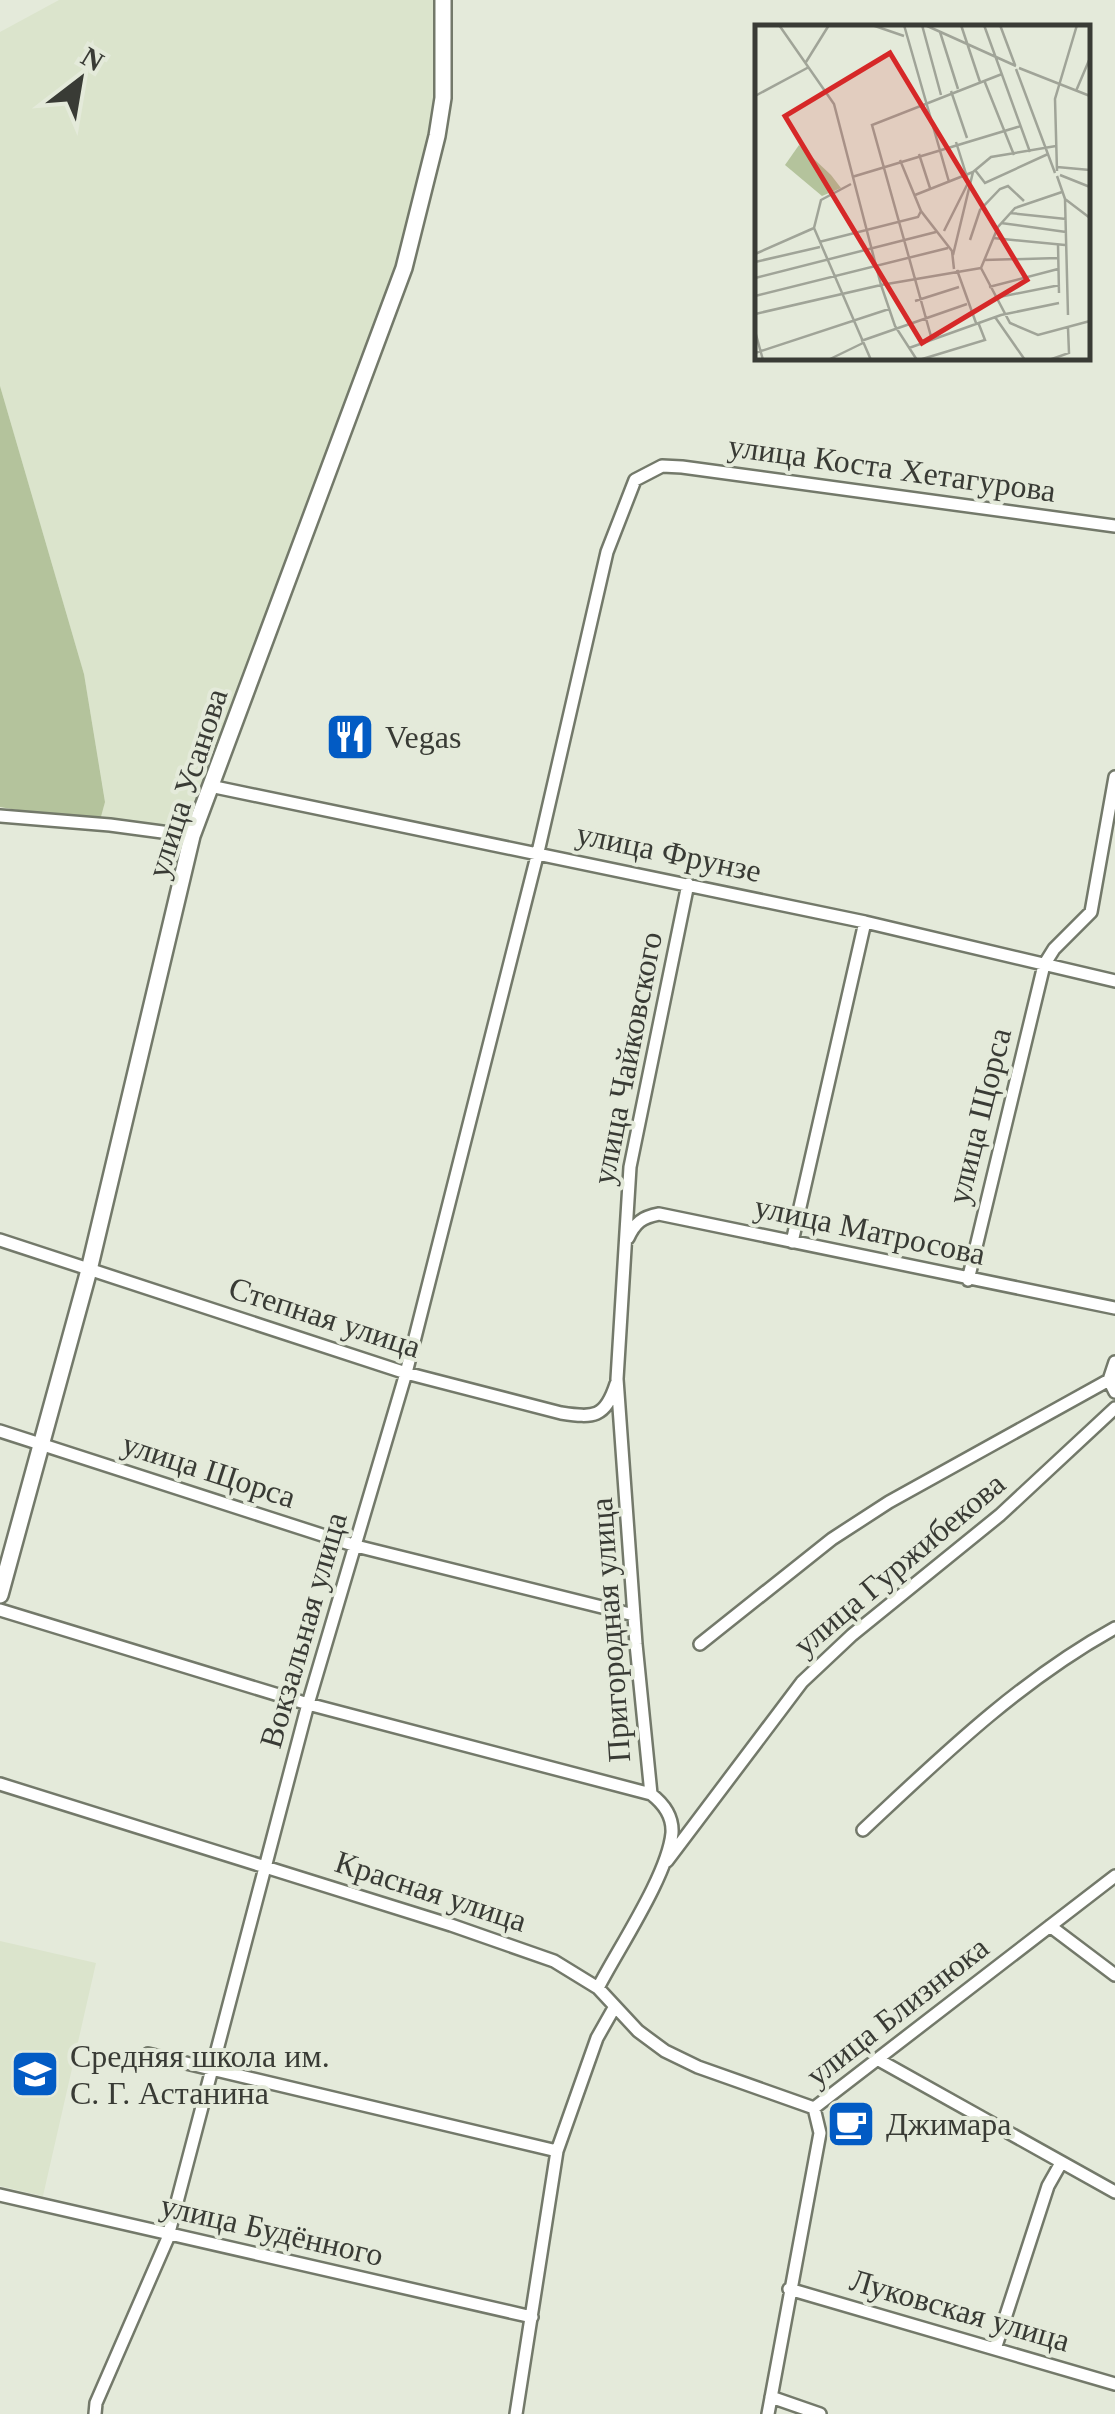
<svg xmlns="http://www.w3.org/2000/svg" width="1115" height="2414" font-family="Georgia,serif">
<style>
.built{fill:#dbe4cc}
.green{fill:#b4c39c}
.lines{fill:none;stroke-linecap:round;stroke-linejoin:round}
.minor-casing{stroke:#73796a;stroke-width:16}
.major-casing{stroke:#73796a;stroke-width:20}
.minor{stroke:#fff;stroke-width:11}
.major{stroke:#fff;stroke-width:15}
.labels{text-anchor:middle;stroke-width:8;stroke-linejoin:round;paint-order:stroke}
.street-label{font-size:32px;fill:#393b35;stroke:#e4eada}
.poi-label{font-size:32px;fill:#393b35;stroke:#e4eada;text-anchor:start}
.inset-road{fill:none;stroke:#a0a498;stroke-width:2.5}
.view{fill:#d62828;fill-opacity:0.15;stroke:#d62828;stroke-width:5}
.inset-edge{fill:none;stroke:#393b35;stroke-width:5}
</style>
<rect width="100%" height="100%" fill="#e4eada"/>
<path class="built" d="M 59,0 L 443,0 L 445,57 L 404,268 L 192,836 L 99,824 L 105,801 L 84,674 L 0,386 L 0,32 Z
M 0,1941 L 96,1963 L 43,2196 L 0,2186 Z"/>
<path class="green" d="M 0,386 L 84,674 L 105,802 L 99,824 L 0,807 Z"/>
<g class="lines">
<g class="minor-casing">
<path id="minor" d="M 210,786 L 865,922 L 1115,981
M 0,816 L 110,825 L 192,836
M 628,1238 C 635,1223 642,1217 659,1214 L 1115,1308
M 0,1240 L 406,1373 L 561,1413 C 594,1418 605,1418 616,1384
M 792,1242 L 865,922
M 968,1280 L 1044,965 L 1054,949 L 1091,912 L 1115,777
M 1115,1362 L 1109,1380 L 1115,1392
M 0,1431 L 356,1546 L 634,1615
M 0,1610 L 308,1704 L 651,1794
M 700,1644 L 832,1539 L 889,1502 L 1109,1380
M 0,1784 L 451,1925 L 554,1961 L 598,1988 L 638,2031 L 665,2051 L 698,2067 L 814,2108
M 863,1830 C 942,1756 1019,1681 1115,1628
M 667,1861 L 802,1682 L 852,1635 L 1000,1515 L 1115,1408
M 1050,1926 L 1115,1975
M 598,1988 C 618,1949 668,1875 672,1833 C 673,1816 664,1804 651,1794 L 636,1644 L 617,1379 L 630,1167 L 688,884
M 148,2054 L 557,2151
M 877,2059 L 1115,2192
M 814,2108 L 1115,1876
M 0,2195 L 532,2317
M 789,2289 L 1115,2384
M 995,2349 L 1048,2186 L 1061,2163
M 771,2397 L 820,2414
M 95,2414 L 96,2403 L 167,2240 L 308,1704 L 406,1373 L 538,852 L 607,552 L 635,480 L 662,466 L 682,467 L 1115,526
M 516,2414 L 557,2151 L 597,2038 L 614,2008
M 768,2414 L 820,2133 L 814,2108"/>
</g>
<g class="major-casing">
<path id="major" d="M 0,1595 L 89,1270 L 192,836 L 404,268 L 437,136 L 443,98 L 443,0"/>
</g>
<use href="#minor" class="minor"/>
<use href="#major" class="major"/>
</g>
<defs>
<g id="restaurant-square" transform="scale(2.5)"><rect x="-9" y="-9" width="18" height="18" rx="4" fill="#025bc4" stroke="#e4eada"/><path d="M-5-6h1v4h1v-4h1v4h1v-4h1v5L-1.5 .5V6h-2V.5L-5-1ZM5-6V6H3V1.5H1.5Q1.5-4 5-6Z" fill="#fff"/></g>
<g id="school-square" transform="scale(2.5)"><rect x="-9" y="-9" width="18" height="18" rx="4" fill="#025bc4" stroke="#e4eada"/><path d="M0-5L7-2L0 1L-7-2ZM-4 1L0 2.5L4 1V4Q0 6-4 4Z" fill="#fff"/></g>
<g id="cafe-square" transform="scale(2.5)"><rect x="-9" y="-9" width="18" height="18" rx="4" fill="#025bc4" stroke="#e4eada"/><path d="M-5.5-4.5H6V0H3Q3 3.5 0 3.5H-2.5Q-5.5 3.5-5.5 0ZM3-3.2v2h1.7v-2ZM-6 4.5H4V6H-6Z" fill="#fff"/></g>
</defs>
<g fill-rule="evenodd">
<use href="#restaurant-square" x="350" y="737"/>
<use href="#school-square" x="35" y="2074"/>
<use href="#cafe-square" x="851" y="2124"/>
</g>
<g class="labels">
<g class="street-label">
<text transform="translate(892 468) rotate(8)" y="11">улица Коста Хетагурова</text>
<text transform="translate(187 783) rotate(-72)" y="11">улица Усанова</text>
<text transform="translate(669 852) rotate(12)" y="11">улица Фрунзе</text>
<text transform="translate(627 1058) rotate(-79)" y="11">улица Чайковского</text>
<text transform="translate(979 1116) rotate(-76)" y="11">улица Щорса</text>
<text transform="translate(870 1230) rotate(12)" y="11">улица Матросова</text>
<text transform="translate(325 1317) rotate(18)" y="11">Степная улица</text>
<text transform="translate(209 1470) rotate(18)" y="11">улица Щорса</text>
<text transform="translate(899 1564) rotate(-40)" y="11">улица Гуржибекова</text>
<text transform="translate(303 1630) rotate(-74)" y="11">Вокзальная улица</text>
<text transform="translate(610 1630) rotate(-94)" y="11">Пригородная улица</text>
<text transform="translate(431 1891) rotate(18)" y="11">Красная улица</text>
<text transform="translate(897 2011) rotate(-38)" y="11">улица Близнюка</text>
<text transform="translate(272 2230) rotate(13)" y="11">улица Будённого</text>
<text transform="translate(960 2310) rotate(16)" y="11">Луковская улица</text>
</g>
<g class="poi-label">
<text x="385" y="748">Vegas</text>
<text x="70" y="2067">Средняя школа им.<tspan x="70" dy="37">C. Г. Астанина</tspan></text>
<text x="886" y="2135">Джимара</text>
</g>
</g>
<g transform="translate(755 25)">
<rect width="335" height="335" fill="#e4eada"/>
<path d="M 44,120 L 76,150 L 86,163 L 67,171 L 30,140 Z" fill="#b4c39c"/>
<path class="inset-road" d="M 117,0 L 149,11M 149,0 L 194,157M 167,0 L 186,70M 170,0 L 261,41M 206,0 L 225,57M 229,0 L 275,127M 245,0 L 260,40M 185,7 L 203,64M 51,37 L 74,0M 264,43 L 335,71M 261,44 L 300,148M 229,55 L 259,130M 196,66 L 212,113M 321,66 L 335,33M 0,71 L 54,42M 201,117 L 212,152M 164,129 L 175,163M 145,135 L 166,186 L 197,226 L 199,244M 302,142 L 335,145M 220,145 L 230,158 L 293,129M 302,146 L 300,74 L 322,0M 305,150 L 335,162M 302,151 L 310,174 L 335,193M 97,152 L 266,101M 96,159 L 66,175 L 59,203 L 116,335M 307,167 L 260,183 L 243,202 L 226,243 L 255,298 L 283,310 L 335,296M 160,170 L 218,147M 310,174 L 313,290M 255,188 L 311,194M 246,198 L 311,207M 189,206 L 213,158M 238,213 L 310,220M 215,215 L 225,185 L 245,164 L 253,161 L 269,176M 64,217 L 163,192 L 166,186M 303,219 L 304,268M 0,229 L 59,203M 198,230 L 218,147 L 236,132 L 301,121M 229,235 L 303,233M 0,237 L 65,222M 202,245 L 221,298M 0,253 L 181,207M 234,262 L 303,244M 0,271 L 193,223M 239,273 L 305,260M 160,276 L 204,262M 0,289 L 126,260 L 79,79 L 24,0M 240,292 L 270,335M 0,306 L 8,335M 177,315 L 117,100 L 247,49M 106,316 L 212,279M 154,323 L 246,290 L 304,278M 0,328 L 134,284M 73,335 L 108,318M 162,335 L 140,301 L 126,260 L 226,243M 164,335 L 230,315 L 223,297M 294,335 L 314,328 L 313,303"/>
<path class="view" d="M 135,28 L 272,255 L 167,318 L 30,91 Z"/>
<rect width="335" height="335" class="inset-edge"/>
</g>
<g transform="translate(80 80) rotate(31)" stroke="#e4eada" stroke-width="8" paint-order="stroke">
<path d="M0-8L18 38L0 25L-18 38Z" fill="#393b35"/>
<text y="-15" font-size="28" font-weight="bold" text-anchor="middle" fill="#393b35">N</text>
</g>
</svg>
